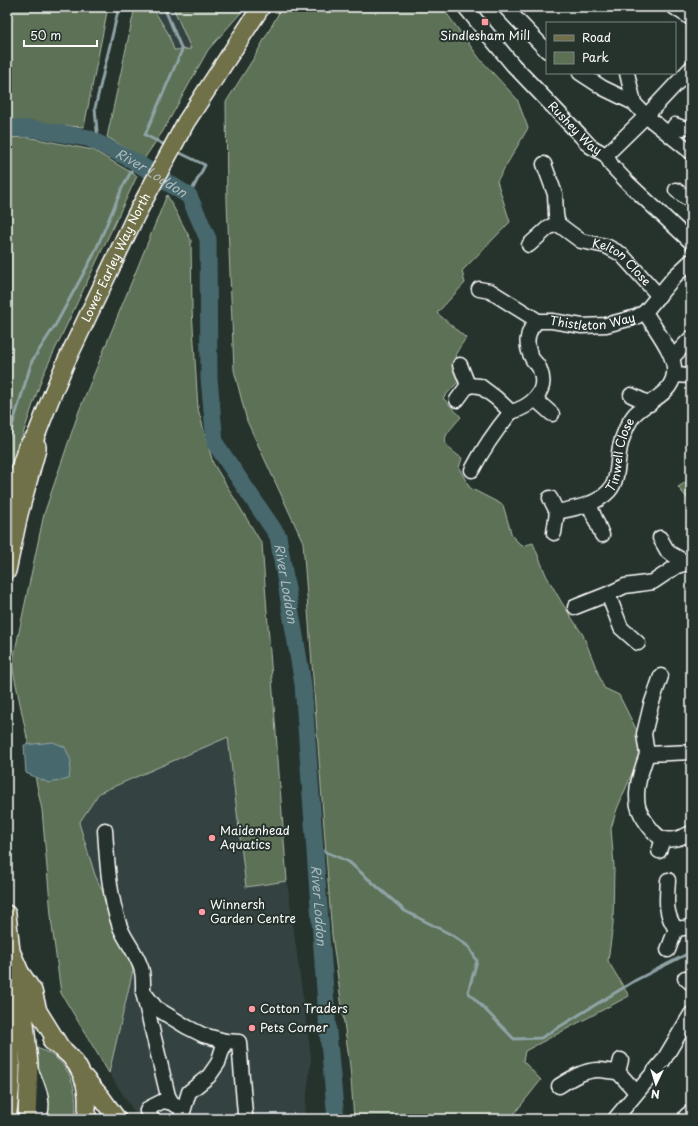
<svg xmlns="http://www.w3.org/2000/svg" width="698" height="1126" font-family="'Playpen Sans',sans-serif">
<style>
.built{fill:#364343}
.green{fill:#5c7154;stroke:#aeb8aa}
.water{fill:#46686d;stroke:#90a4a7}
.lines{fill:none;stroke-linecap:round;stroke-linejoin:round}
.stream{stroke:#90a4a7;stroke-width:3}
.river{stroke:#46686d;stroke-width:17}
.minor-casing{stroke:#fff;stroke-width:17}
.major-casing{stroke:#fff;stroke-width:20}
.minor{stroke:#26332d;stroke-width:14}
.major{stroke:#6f704a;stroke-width:17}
.poi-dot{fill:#ff9aa2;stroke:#26332d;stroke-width:1.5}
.labels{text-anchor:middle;stroke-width:4;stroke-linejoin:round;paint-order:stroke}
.poi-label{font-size:12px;fill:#fff;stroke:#26332d;text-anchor:start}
.street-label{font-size:12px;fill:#fff;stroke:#26332d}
.water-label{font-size:13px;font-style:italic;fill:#acbbbd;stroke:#26332d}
</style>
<rect width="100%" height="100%" fill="#26332d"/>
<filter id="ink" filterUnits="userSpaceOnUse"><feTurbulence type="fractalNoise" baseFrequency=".025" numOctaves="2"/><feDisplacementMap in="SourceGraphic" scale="8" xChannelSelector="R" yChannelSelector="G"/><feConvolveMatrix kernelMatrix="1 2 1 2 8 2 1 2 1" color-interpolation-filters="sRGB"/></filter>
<g filter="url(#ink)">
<path class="built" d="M 152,7 L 246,7 L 208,50 L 174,50 L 168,33 Z
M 228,736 L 246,887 L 287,881 L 311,1058 L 304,1119 L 139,1119 L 109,1073 L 133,970 L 124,937 L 95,875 L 79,823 L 99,793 Z"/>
<path class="green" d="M 7,7 L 108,7 L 84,127 L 7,122 Z
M 135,7 L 152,7 L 168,33 L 174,50 L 191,49 L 173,7 L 246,7 L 208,50 L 163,131 L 144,159 L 107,137 Z
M 282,7 L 442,7 L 480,59 L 517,99 L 528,128 L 497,181 L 510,222 L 462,271 L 465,283 L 437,313 L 466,338 C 452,358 453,357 460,380 L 443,398 L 461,417 C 444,437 436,441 462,458 L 459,468 L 470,488 L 503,505 L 512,536 L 522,546 L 533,543 L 546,575 L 562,603 L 583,635 L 604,688 L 619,695 L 644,745 L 617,809 L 611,828 L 614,866 L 613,924 L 608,961 L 629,996 L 525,1051 L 523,1061 L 541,1080 L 510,1119 L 354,1119 L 350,1066 L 332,935 L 303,542 L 247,421 L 234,370 L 227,201 L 226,102 L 255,56 Z
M 26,137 L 93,150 L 137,176 L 43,375 L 7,481 L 7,138 Z
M 167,195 L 191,240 L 192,310 L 198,409 L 213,463 L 262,544 L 287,881 L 246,887 L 228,737 L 99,793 L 79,823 L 95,875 L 124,937 L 133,970 L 109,1073 L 61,993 L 52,926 L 42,810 L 12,665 L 44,514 L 79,411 Z
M 691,479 L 691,503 L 678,487 Z
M 33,1047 C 68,1056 79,1085 75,1119 L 41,1119 Z"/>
<path class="water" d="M 53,742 L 65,747 L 71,761 L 69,779 L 49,783 L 26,773 L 24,745 Z"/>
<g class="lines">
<path class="stream" d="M 164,7 L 182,50 L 145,135 L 167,146
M 98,143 L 95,108 L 119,7
M 176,151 L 205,165 L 189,196
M 7,438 L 9,436 L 32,361 L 56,324 L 94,254 L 123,186 L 136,163
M 315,847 L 349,862 L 405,911 L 452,935 L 469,947 L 477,961 L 468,992 L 514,1039 L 541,1038 L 636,980 L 691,952"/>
<path class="river" id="s1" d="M 7,128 L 35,129 L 88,138 L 134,161 L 189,196 L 208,239 L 209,378 L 215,443 L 278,536 L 303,684 L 328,1032 L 336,1119"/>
<g class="minor-casing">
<g id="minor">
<path id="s2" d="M 465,7 L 513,65 L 580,135 L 590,146 L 606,155 L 612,166 L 628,183 L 691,242"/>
<path d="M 505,7 L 547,51"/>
<path d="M 674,7 L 691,18"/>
<path d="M 580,73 L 603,88 L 634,103 L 646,116 L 691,152"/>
<path d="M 627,73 L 634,103"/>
<path d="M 669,134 L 675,125 L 683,128"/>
<path d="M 606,155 L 646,116 L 691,68"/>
<path id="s3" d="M 544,164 L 555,194 L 556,215 L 558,224 L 581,241 L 606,246 L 621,254 L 659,296"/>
<path d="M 676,190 L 691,201"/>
<path d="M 529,245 L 549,227 L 558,224"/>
<path id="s4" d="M 479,289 L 490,291 L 538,321 L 552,321 L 582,326 L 606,325 L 636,317 L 645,312 L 675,276 L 691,261"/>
<path d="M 672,358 L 691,338"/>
<path d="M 460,365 L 468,385"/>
<path d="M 674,375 L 691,376"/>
<path d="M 631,395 L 650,404"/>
<path d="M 535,399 L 552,414"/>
<path d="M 457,400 L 468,385 L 480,386 L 496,398 L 511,412 C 530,407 549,392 540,370 C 539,366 536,363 533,360 C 525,347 525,331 538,321"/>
<path d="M 472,470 C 483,449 496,430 511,412"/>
<path id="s5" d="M 550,498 L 557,512 C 576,508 596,505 609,491 C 619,480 617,460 620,447 C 622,437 628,422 635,414 C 648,401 671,395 674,374 C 677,355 654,328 645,312"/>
<path d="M 589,504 L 602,535"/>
<path d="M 554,533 L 557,512"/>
<path d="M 660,538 L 668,552 L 687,563 L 691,563"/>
<path d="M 575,607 L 608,594"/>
<path d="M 638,643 L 621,628 L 608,594 L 625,586 L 653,582 L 677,566 L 687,563"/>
<path d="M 661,676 L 651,705 L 644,734 L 647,754 L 691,752"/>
<path d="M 647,754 C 643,767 637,780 637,794 C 637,798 637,802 638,806 C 640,815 655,838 664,839 C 675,841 682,837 691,833"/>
<path d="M 105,830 C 107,862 109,896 120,927 C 125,940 135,951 140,965 C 144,973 143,983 143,992 L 168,1096 L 172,1103 L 183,1109"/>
<path d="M 659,851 L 663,839"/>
<path d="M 668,880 C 667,899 664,913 676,929"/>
<path d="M 668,950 L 676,929 L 691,927"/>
<path d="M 685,978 L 691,983"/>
<path d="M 145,994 L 156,1008 L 187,1027 L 203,1035 L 225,1041 L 239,1042 L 245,1114 L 244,1119"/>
<path d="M 621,1060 L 618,1072 L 636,1092"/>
<path d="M 30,1068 C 36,1084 47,1102 38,1119"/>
<path d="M 559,1086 C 570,1079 584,1070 598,1070 C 605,1070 611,1072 618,1072"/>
<path d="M 686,1116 L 691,1112"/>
<path d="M 152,1119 L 147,1111 L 149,1108 L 163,1101 L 172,1103"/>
<path d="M 182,1119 L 182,1115 L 189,1092 L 209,1076 L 218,1063 L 225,1041"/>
<path d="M 615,1119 L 663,1061 L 691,1014"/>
</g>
</g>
<g class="major-casing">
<g id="major">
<path id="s6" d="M 7,508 L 27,447 L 36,436 L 50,400 L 65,364 L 136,215 L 186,122 L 261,7"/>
<path d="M 7,571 L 19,514 L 37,449 L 37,446"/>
<path d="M 7,914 L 11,951 L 20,972 L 33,991 L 38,1011 L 61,1048"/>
<path d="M 21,980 L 29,1065 L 27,1119"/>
<path d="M 7,982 C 11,1027 14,1074 7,1119"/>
<path d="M 52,1042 C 81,1059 91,1087 86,1119"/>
<path d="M 84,1077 L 101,1097 L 117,1119"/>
</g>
</g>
<use href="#minor" class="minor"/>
<use href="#major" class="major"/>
</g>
</g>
<g class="poi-dot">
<rect x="481" y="18" width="8" height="8" rx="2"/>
<circle cx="212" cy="838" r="4"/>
<circle cx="202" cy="912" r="4"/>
<circle cx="252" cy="1009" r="4"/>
<circle cx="252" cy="1028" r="4"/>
</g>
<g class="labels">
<g class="poi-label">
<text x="485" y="40" text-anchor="middle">Sindlesham Mill</text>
<text x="220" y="835">Maidenhead<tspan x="220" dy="14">Aquatics</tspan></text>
<text x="210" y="909">Winnersh<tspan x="210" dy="14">Garden Centre</tspan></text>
<text x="260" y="1013">Cotton Traders</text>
<text x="260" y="1032">Pets Corner</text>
</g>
<g class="street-label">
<text dy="4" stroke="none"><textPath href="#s2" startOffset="164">Rushey Way</textPath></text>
<text dy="4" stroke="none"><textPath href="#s6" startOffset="274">Lower Earley Way North</textPath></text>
<text dy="4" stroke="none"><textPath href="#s3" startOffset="138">Kelton Close</textPath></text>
<text dy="4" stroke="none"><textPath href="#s4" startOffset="123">Thistleton Way</textPath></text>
<text dy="4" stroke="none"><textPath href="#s5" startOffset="111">Tinwell Close</textPath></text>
</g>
<g class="water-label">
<text dy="5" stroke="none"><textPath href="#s1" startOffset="154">River Loddon</textPath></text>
<text dy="5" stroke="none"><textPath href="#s1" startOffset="610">River Loddon</textPath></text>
<text dy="5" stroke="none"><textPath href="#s1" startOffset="934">River Loddon</textPath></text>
</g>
</g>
<rect width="698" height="1126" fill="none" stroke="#26332d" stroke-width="24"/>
<rect x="12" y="12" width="674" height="1102" fill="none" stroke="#fff" stroke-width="1.5" filter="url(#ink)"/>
<rect x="546" y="22" width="130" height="52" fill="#26332d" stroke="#7d8581"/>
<rect x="554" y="35" width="20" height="6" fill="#6f704a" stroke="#7d8581"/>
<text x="582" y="42" font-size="12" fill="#ffffff">Road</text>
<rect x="554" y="52" width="20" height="12" fill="#5c7154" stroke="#7d8581"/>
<text x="582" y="62" font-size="12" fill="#ffffff">Park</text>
<g transform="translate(656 1084) rotate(184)" stroke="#26332d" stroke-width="3" paint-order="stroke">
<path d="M0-3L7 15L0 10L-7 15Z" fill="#ffffff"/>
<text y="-6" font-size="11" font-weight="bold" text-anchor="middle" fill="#ffffff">N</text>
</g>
<path d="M24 40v6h73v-6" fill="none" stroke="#ffffff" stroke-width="2"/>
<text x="30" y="40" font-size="12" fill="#ffffff" stroke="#26332d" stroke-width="3" paint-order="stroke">50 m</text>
</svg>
